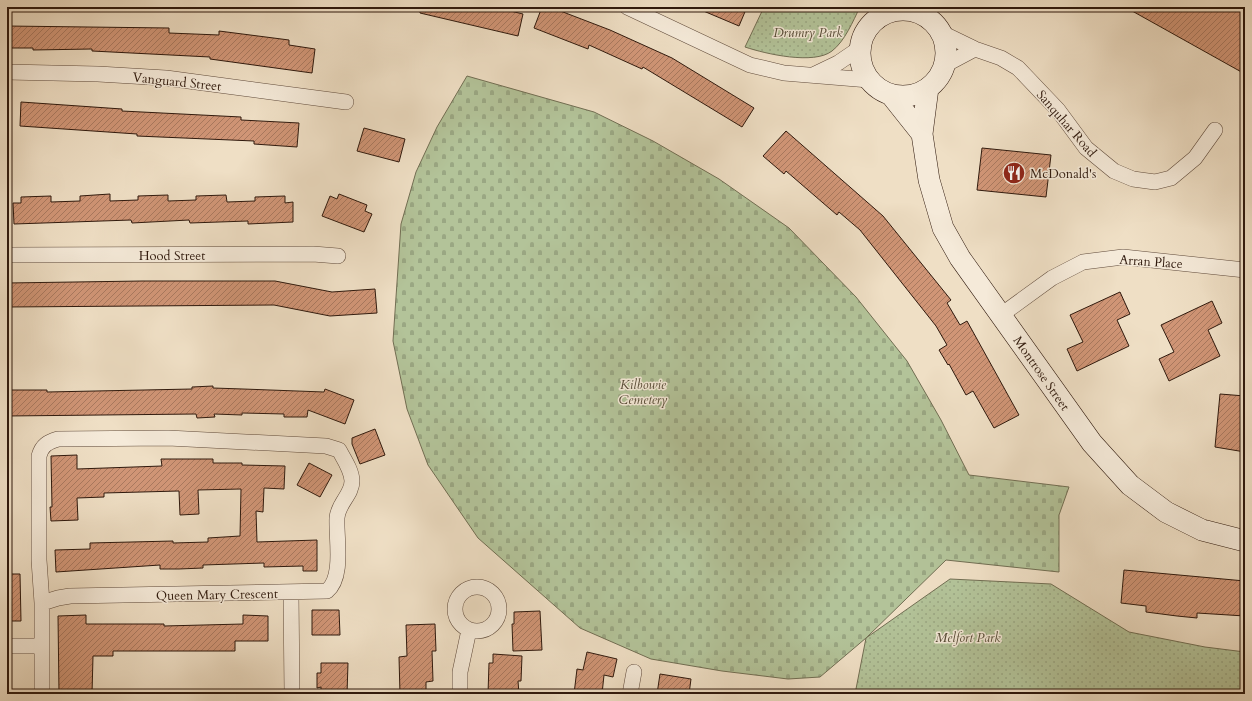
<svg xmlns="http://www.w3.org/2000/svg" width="1252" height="701" font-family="Cardo,serif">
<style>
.cemetery{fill:url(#cemetery-stones);stroke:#716e53}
.park{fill:url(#park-dots);stroke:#716e53}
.building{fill:url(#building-hatch);stroke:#2f190d}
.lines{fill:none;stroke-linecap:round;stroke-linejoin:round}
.street-casing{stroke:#5f4a3b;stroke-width:16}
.secondary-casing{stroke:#2f190d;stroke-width:22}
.street{stroke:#f5ead9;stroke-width:15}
.secondary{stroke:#f5ead9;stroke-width:21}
.labels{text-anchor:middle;stroke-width:3;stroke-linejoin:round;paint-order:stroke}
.park-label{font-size:13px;font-style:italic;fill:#574c37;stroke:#f5ead9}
.street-label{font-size:13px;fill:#2f190d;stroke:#f5ead9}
.poi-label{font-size:13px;fill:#2f190d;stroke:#f5ead9;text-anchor:start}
</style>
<defs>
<pattern id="cemetery-stones" width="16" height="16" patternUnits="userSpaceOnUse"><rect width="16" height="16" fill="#b3c399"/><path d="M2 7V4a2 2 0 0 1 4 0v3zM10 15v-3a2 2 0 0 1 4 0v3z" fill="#9aa783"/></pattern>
<pattern id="park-dots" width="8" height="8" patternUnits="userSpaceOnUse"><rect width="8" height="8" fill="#b3c399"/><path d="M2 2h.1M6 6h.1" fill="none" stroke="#9aa783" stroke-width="1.8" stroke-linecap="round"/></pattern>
<pattern id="building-hatch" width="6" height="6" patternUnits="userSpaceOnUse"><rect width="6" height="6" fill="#d09576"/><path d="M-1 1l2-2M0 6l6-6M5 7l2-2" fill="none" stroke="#a9795f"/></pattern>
</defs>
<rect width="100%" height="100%" fill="#efdfc5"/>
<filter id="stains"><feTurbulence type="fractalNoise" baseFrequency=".005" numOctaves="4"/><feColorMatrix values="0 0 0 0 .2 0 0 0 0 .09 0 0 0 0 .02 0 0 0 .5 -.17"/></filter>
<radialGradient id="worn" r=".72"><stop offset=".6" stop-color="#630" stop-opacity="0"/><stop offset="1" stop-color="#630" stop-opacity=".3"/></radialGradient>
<path class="cemetery" d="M 467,76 L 594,112 L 653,141 L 719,179 L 789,228 L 856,297 L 907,361 L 941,420 L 969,475 L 1069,487 L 1059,515 L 1059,572 L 946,560 L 866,638 L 820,677 L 788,679 L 722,671 L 651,659 L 580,628 L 478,538 L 428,465 L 407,409 L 393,341 L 401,224 L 416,172 L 437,127 Z"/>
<path class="park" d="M 764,7 L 860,7 C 853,21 845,41 832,51 C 814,65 766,54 745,47 Z
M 950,579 L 1051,584 L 1129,632 L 1205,647 L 1245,652 L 1245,694 L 855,694 L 866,638 Z"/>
<path class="building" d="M 420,7 L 494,7 L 523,14 L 518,36 L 420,13 Z
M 542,7 L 550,7 L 610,30 L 672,58 L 754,108 L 742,127 L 643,67 L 642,69 L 589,45 L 588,49 L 534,28 Z
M 694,7 L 747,7 L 739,26 Z
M 1125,7 L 1245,7 L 1245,74 Z
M 7,26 L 169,28 L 169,33 L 219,35 L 219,31 L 289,40 L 289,45 L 315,49 L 312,73 L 210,59 L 210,57 L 92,51 L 92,49 L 33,50 L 33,48 L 7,48 Z
M 21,102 L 122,109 L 122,111 L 241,117 L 241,120 L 299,123 L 297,147 L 254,144 L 254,141 L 137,136 L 137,134 L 20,126 Z
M 364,128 L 405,139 L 399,162 L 357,151 Z
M 786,131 L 883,216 L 951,300 L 947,303 L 960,325 L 967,321 L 1019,415 L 994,428 L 973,391 L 966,395 L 949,364 L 948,365 L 939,350 L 947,345 L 936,326 L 860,230 L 839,212 L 837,215 L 786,171 L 784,174 L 763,156 Z
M 982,148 L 1051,155 L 1046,197 L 977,190 Z
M 110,194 L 110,201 L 138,200 L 138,196 L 168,195 L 168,201 L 196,200 L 196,196 L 226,195 L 227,202 L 255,201 L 255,197 L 285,196 L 285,203 L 293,202 L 293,222 L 248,224 L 248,221 L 190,223 L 189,220 L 132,223 L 131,220 L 14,224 L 13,203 L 21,203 L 21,197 L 51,196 L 51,202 L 80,201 L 80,196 Z
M 339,194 L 367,205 L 365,211 L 372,214 L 364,232 L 322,216 L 330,196 L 337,199 Z
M 142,281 L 275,281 L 332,292 L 375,289 L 377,313 L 330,316 L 274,305 L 7,307 L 7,283 Z
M 1120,292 L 1130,314 L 1117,320 L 1129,346 L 1077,371 L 1067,349 L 1083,342 L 1070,315 Z
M 1212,301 L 1222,323 L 1208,330 L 1220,356 L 1169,381 L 1159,359 L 1174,352 L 1161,325 Z
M 213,386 L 213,388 L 243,389 L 324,392 L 325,389 L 354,400 L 345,424 L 308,410 L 307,417 L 284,417 L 284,414 L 242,413 L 242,415 L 214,414 L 215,417 L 197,418 L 196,414 L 7,416 L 7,390 L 47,390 L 47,392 L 192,389 L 192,387 Z
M 1220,394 L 1245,396 L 1245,452 L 1215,447 Z
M 375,429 L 385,455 L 360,464 L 352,444 L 352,438 Z
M 77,455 L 77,469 L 162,466 L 161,459 L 213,459 L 213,463 L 242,463 L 242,465 L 285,466 L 284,489 L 264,488 L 263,512 L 256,511 L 257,542 L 317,540 L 317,571 L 303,571 L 303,566 L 264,567 L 264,563 L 203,565 L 203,568 L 179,569 L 160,569 L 160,565 L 56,572 L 55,550 L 90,549 L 90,543 L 173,541 L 173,543 L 208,542 L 208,538 L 240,536 L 241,489 L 198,490 L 199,514 L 180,515 L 179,491 L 104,493 L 104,497 L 77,498 L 78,520 L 51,521 L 50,507 L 52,507 L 51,456 Z
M 309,463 L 332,475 L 320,497 L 297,485 Z
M 1124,570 L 1245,581 L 1245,616 L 1197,613 L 1197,618 L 1177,616 L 1146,612 L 1146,606 L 1121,603 Z
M 7,574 L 20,574 L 21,621 L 7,621 Z
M 312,610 L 339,610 L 340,635 L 312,635 Z
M 540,611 L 542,650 L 513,651 L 512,624 L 514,624 L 514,612 Z
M 86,615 L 86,624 L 164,624 L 164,626 L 243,624 L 243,615 L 268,616 L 268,641 L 235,641 L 235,651 L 113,651 L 113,656 L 93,656 L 92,694 L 59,694 L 58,616 Z
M 435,624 L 436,651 L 432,651 L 433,681 L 426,682 L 426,694 L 400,694 L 399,657 L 407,656 L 406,625 Z
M 587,652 L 617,659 L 613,677 L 604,675 L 602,694 L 574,694 L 577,669 L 583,670 Z
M 493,654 L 522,656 L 521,681 L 518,681 L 519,694 L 488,694 L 489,663 L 493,663 Z
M 321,663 L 348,663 L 347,694 L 321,694 L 321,687 L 317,688 L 317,673 L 321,673 Z
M 660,674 L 691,679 L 689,694 L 657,694 Z"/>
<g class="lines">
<g class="street-casing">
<path id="street" d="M 627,7 L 750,65 L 784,73 L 869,80
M 942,33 L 975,49 L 1001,58 L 1018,68 L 1058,110 L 1086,148 L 1114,171 L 1133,179 L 1155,182 L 1171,178 L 1195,158 L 1215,130
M 945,65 L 975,49
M 7,72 L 98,74 L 166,78 L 346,102
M 813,75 L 838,63 L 860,48
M 7,255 L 313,254 L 338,256
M 1001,315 L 1052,278 L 1083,262 L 1123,257 L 1245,270
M455 609a22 22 0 1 1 44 0a22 22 0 1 1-44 0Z
M 291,593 L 292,694
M 7,646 L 42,646 L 42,603 L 39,560 L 39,456 C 42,445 48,442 58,439 L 168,438 L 326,446 L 339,450 C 344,459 352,471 352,481 C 352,495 338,503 337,518 C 336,539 344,577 327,591 L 70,596 L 58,598 L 42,603
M 42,694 L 42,646
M 460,694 L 460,672 L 469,630
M 630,694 L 634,672"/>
</g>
<g class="secondary-casing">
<path id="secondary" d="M860 53a43 43 0 1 1 86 0a43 43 0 1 1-86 0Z
M 928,88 L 922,134 L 929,180 L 943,228 L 960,258 L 1092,443 L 1130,485 L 1166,512 L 1202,530 L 1245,541
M 891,95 L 922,134"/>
</g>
<use href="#street" class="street"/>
<use href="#secondary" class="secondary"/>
</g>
<defs>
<g id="restaurant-disc" transform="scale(1.15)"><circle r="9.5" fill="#8f2418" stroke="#f5ead9"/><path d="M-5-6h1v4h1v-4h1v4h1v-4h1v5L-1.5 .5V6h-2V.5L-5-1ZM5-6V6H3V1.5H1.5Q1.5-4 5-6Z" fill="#fff"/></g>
</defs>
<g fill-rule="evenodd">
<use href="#restaurant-disc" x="1014" y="173"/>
</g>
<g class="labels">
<g class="park-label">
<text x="808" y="37">Drumry Park</text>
<text x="643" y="389">Kilbowie<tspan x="643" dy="15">Cemetery</tspan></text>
<text x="968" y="642">Melfort Park</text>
</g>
<g class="street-label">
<text transform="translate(177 81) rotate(6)" y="5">Vanguard Street</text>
<text transform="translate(1067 123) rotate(49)" y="5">Sanquhar Road</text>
<text x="172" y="260">Hood Street</text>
<text transform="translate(1151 261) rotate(4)" y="5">Arran Place</text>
<text transform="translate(1042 373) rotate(55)" y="5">Montrose Street</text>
<text transform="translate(217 594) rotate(-1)" y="5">Queen Mary Crescent</text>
</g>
<g class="poi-label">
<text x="1030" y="178">McDonald's</text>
</g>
</g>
<rect width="1252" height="701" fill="none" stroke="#efdfc5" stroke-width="24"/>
<rect x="8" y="8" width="1236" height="685" fill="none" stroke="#2f190d" stroke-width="2"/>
<rect x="12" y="12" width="1228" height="677" fill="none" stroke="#2f190d"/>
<rect width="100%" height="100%" filter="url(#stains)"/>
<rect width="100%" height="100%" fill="url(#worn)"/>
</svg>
